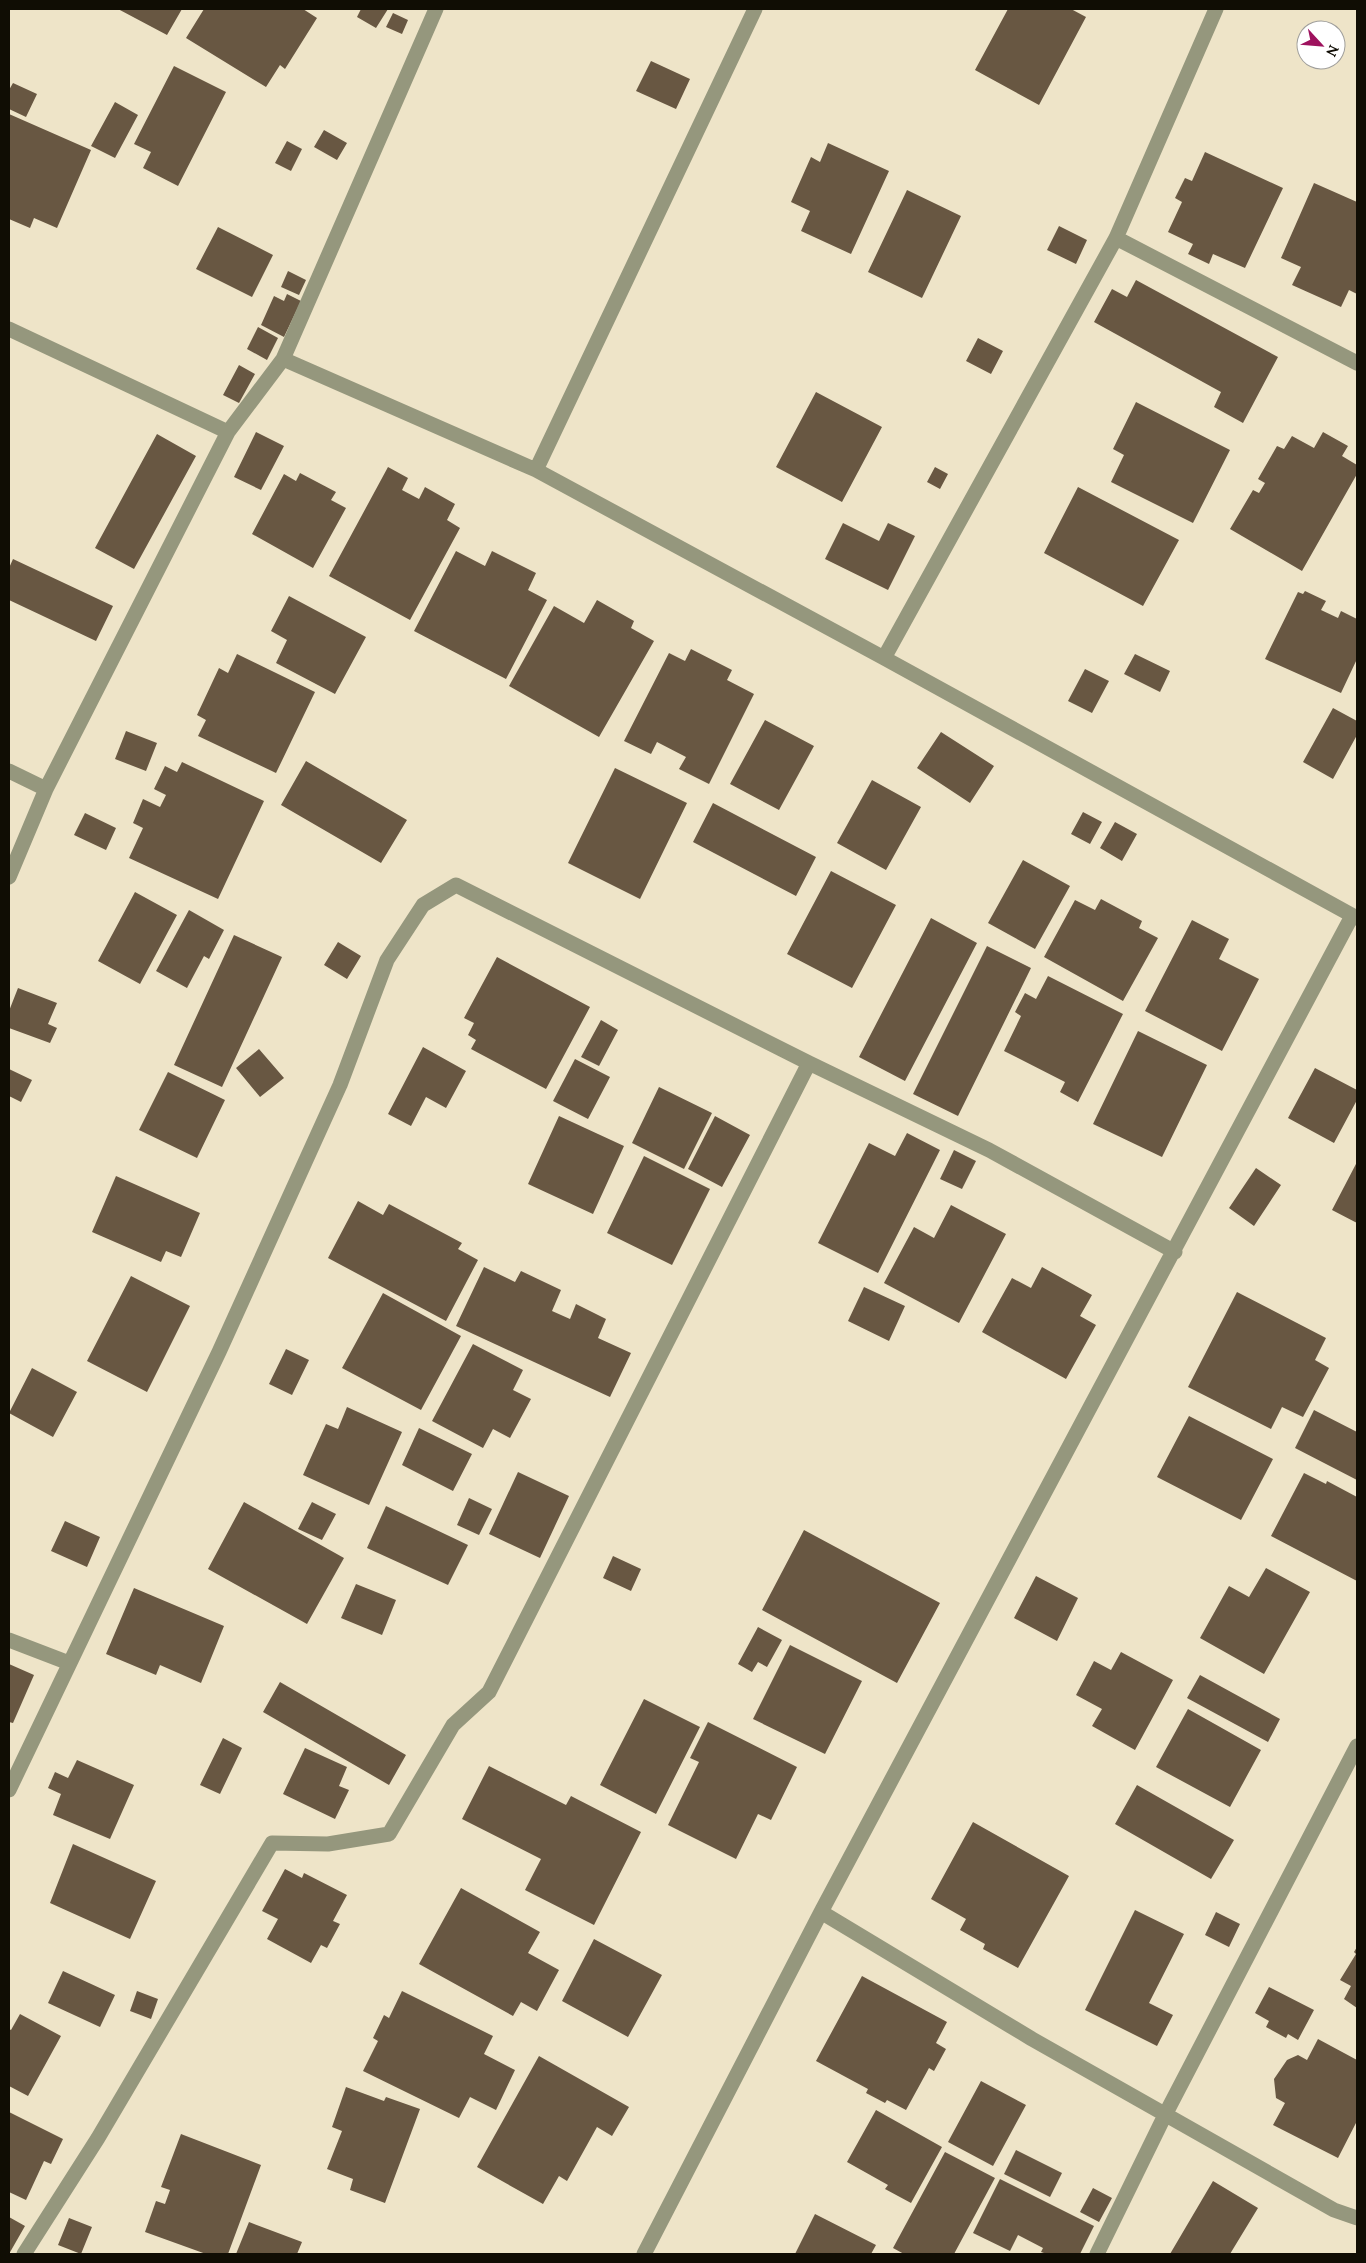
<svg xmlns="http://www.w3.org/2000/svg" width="1366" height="2263" font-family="Lora,serif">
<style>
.building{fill:#685742}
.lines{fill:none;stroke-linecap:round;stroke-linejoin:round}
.street{stroke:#95977d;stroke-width:15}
</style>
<rect width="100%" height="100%" fill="#eee4c8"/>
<path class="building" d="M 118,9 L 182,9 L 167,35 Z
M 204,9 L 303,9 L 317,18 L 285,69 L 280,65 L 266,87 L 186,38 Z
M 361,9 L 388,9 L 376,28 L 357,17 Z
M 1008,9 L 1071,9 L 1086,17 L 1039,105 L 975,70 Z
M 393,13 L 408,20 L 402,34 L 386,27 Z
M 651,61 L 690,79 L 676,109 L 636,91 Z
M 174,66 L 226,92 L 178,186 L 143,168 L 151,152 L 134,144 Z
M 13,83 L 37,94 L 26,117 L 9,109 L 9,90 Z
M 115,102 L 138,115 L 115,158 L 91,146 Z
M 9,114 L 91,150 L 57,228 L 34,218 L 30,228 L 9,219 Z
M 324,130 L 347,143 L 337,160 L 314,147 Z
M 287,141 L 302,149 L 291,171 L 275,163 Z
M 828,143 L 889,171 L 851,254 L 801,231 L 810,211 L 791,202 L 811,157 L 820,162 Z
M 1205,152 L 1283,188 L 1245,268 L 1213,254 L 1209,264 L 1188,254 L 1193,244 L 1168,232 L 1182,202 L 1175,198 L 1185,178 L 1192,181 Z
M 1314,183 L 1357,202 L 1357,294 L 1349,290 L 1341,307 L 1292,285 L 1301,267 L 1281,258 Z
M 907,190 L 961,216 L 922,298 L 868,272 Z
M 1059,226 L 1087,240 L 1076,264 L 1047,250 Z
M 218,227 L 273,255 L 252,297 L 196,269 Z
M 288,271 L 306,280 L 299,295 L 281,287 Z
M 1136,280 L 1278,357 L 1243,423 L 1214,407 L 1221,392 L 1094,322 L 1112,289 L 1127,297 Z
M 287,294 L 301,301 L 284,337 L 261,325 L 274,296 L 284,301 Z
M 258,327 L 278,338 L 267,360 L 247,349 Z
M 978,338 L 1003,351 L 991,374 L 966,361 Z
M 239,365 L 255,374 L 239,403 L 223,395 Z
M 816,392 L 882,427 L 842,502 L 776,467 Z
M 1136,402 L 1230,450 L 1193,523 L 1111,482 L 1124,455 L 1113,449 Z
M 256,432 L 284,446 L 261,490 L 234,477 Z
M 1323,432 L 1348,446 L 1342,456 L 1357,465 L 1357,474 L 1302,571 L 1230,529 L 1253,490 L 1259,493 L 1265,483 L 1258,479 L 1277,446 L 1284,449 L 1292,436 L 1314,448 Z
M 157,434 L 196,456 L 134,569 L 95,548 Z
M 388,467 L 408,478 L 402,490 L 419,499 L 425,487 L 455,504 L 447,520 L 460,528 L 410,620 L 329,576 Z
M 935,467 L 948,474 L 940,489 L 927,482 Z
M 300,473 L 336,492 L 331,500 L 346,508 L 313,568 L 252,534 L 284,474 L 296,481 Z
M 1078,487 L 1179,540 L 1143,606 L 1044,553 Z
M 843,523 L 879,541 L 888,523 L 915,536 L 888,590 L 825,559 Z
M 456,551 L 485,566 L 492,551 L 536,573 L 528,590 L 547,600 L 506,679 L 414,631 Z
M 13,559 L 113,606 L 96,641 L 9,600 L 9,568 Z
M 1305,591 L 1326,601 L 1321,610 L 1338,618 L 1341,611 L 1357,619 L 1357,659 L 1341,693 L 1265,659 L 1298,592 L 1303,594 Z
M 289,596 L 366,637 L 335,694 L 276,663 L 287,640 L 271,631 Z
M 597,600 L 634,621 L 631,628 L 654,641 L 599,737 L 509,686 L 554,606 L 584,623 Z
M 691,649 L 732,670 L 727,680 L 754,694 L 709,784 L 679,769 L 686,757 L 657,742 L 651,754 L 624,741 L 669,653 L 685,661 Z
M 237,654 L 315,692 L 276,773 L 198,736 L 206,720 L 197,715 L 219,668 L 228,673 Z
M 1135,654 L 1170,671 L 1160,692 L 1124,674 Z
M 1085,669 L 1109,681 L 1092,713 L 1068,701 Z
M 1333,708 L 1357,721 L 1357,735 L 1333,779 L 1303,762 Z
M 765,720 L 814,746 L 779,810 L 730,784 Z
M 126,731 L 157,743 L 146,771 L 115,759 Z
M 941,732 L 994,766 L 970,803 L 917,768 Z
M 306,761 L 407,820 L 381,863 L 281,805 Z
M 182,762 L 264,801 L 218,899 L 129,858 L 143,828 L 133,823 L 143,799 L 160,807 L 166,795 L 154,789 L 165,766 L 177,772 Z
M 615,768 L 687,803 L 640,899 L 568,863 Z
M 872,780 L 921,807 L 886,870 L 837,843 Z
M 713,803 L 816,857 L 796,896 L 693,842 Z
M 1083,812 L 1102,822 L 1090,844 L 1071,834 Z
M 85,813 L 116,828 L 106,850 L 74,835 Z
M 1115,822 L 1137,834 L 1122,861 L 1100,848 Z
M 1023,860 L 1070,886 L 1035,949 L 988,923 Z
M 831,871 L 896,905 L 852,988 L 787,954 Z
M 135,892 L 177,915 L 140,984 L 98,961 Z
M 1101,899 L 1142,921 L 1139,928 L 1158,938 L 1123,1001 L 1044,957 L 1075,900 L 1095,910 Z
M 189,910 L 224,930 L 209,959 L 204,956 L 187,988 L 156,971 Z
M 931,918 L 977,943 L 905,1081 L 859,1057 Z
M 1192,920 L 1229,939 L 1219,959 L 1259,979 L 1222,1051 L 1145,1011 Z
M 234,935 L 282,957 L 222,1087 L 174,1065 Z
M 338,942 L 361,956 L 347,979 L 324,965 Z
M 987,946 L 1031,968 L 958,1116 L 913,1094 Z
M 497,957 L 590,1007 L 546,1089 L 471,1049 L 476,1040 L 468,1035 L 474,1023 L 464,1018 Z
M 1048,976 L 1123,1014 L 1078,1102 L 1060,1092 L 1065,1082 L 1004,1051 L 1021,1016 L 1015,1012 L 1025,993 L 1036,999 Z
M 18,988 L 57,1003 L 48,1024 L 57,1028 L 50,1043 L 9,1028 L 9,1011 Z
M 601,1020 L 618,1030 L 599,1066 L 581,1057 Z
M 1138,1031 L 1207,1065 L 1162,1157 L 1093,1124 Z
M 423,1047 L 466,1071 L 446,1108 L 426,1097 L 411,1126 L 388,1114 Z
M 259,1049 L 284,1078 L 260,1097 L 236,1068 Z
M 575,1059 L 610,1077 L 588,1119 L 553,1101 Z
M 1315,1068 L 1357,1090 L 1357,1100 L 1334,1143 L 1288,1118 Z
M 9,1069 L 32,1080 L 21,1102 L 9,1096 Z
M 168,1072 L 225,1100 L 197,1158 L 139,1130 Z
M 659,1087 L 712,1113 L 684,1169 L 632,1143 Z
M 559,1116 L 624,1146 L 593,1214 L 528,1184 Z
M 715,1116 L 750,1135 L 722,1187 L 688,1169 Z
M 907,1133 L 940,1150 L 878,1273 L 818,1243 L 869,1143 L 895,1156 Z
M 954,1150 L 976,1161 L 962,1189 L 940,1179 Z
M 644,1156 L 710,1189 L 672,1265 L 607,1233 Z
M 1357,1162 L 1357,1223 L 1332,1210 Z
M 1256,1168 L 1281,1185 L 1254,1226 L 1229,1208 Z
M 116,1176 L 200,1213 L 181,1257 L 166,1251 L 161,1262 L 92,1232 Z
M 358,1201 L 383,1215 L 389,1204 L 462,1243 L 458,1249 L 478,1260 L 446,1321 L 328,1258 Z
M 951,1205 L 1006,1234 L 959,1323 L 884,1283 L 914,1227 L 934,1238 Z
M 484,1267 L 515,1282 L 521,1271 L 561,1290 L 552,1311 L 570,1319 L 576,1304 L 606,1319 L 598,1338 L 631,1353 L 610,1397 L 456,1326 Z
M 1042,1267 L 1092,1295 L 1080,1316 L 1096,1325 L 1066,1379 L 982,1332 L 1012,1278 L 1031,1288 Z
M 131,1276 L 190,1306 L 147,1392 L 87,1361 Z
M 864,1287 L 905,1306 L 889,1341 L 848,1321 Z
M 1237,1292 L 1326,1338 L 1315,1360 L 1329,1368 L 1303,1417 L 1282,1407 L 1271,1429 L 1188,1387 Z
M 383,1293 L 461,1336 L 421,1410 L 342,1368 Z
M 473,1344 L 523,1370 L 513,1390 L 531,1399 L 510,1438 L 493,1429 L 483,1448 L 432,1421 Z
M 286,1349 L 309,1360 L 292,1395 L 269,1384 Z
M 32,1368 L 77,1392 L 53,1437 L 9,1413 Z
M 347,1407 L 402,1432 L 369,1505 L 303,1475 L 326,1424 L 338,1429 Z
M 1314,1410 L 1357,1432 L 1357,1480 L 1295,1448 Z
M 1189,1416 L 1273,1459 L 1241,1520 L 1157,1477 Z
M 419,1428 L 472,1454 L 453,1491 L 402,1465 Z
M 518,1472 L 569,1496 L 540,1558 L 489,1534 Z
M 1304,1473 L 1326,1484 L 1327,1481 L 1357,1497 L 1357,1581 L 1271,1536 Z
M 469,1498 L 492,1509 L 479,1535 L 457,1525 Z
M 244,1502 L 344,1558 L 307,1624 L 208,1569 Z
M 312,1502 L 336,1514 L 322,1540 L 298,1529 Z
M 386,1506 L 468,1545 L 448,1585 L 367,1548 Z
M 65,1521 L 100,1537 L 87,1567 L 51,1551 Z
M 804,1530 L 940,1603 L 897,1683 L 762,1610 Z
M 613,1556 L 641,1569 L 631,1591 L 603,1578 Z
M 1266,1568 L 1310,1592 L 1264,1674 L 1200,1638 L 1229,1586 L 1249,1597 Z
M 1036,1576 L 1078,1598 L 1057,1641 L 1014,1618 Z
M 356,1584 L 396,1600 L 382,1635 L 341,1618 Z
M 134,1588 L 224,1626 L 201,1683 L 160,1665 L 156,1675 L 106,1654 Z
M 758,1627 L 782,1640 L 767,1667 L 758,1662 L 752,1672 L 738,1664 Z
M 790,1645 L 862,1681 L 825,1754 L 753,1719 Z
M 1121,1652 L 1173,1680 L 1135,1750 L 1092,1726 L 1102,1709 L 1076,1695 L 1094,1661 L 1111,1670 Z
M 9,1664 L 34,1675 L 13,1723 L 9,1722 Z
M 1200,1675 L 1280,1719 L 1268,1742 L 1187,1698 Z
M 280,1682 L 406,1755 L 389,1785 L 263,1712 Z
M 644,1699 L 700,1727 L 656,1814 L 600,1785 Z
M 1188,1709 L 1261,1750 L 1230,1807 L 1156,1767 Z
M 708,1722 L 797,1767 L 771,1820 L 758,1814 L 736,1859 L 668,1825 L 699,1762 L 690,1758 Z
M 223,1738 L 242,1748 L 220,1794 L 200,1785 Z
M 305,1748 L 347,1767 L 339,1786 L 349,1790 L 335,1819 L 283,1794 Z
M 77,1760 L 134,1785 L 110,1839 L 53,1815 L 61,1794 L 48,1788 L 55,1772 L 68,1778 Z
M 489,1766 L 566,1805 L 571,1796 L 641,1832 L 594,1925 L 525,1890 L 541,1859 L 462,1819 Z
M 1137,1785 L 1234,1840 L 1211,1879 L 1115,1824 Z
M 973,1822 L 1069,1876 L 1018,1968 L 983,1949 L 985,1944 L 960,1930 L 966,1919 L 931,1899 Z
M 73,1844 L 156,1881 L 130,1939 L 50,1903 Z
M 285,1869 L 302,1878 L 304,1873 L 347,1895 L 333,1921 L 340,1924 L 327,1948 L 321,1945 L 311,1963 L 267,1939 L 278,1919 L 262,1911 Z
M 461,1888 L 540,1932 L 528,1953 L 559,1970 L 537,2011 L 521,2002 L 513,2016 L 419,1964 Z
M 1135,1910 L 1184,1934 L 1149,2003 L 1173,2015 L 1157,2046 L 1085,2010 Z
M 1216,1912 L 1240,1924 L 1229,1947 L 1205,1935 Z
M 594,1939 L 662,1975 L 628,2037 L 562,2001 Z
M 1357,1947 L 1357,2008 L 1344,1999 L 1351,1986 L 1340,1980 L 1356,1954 L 1354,1952 Z
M 63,1971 L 115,1995 L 100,2027 L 48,2003 Z
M 862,1976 L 947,2022 L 936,2043 L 946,2049 L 934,2071 L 929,2068 L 906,2110 L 887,2100 L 885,2103 L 866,2093 L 868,2089 L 816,2061 Z
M 1269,1987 L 1314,2010 L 1298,2040 L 1288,2034 L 1286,2038 L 1266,2027 L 1269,2021 L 1255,2013 Z
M 137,1991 L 158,1999 L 151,2019 L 130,2011 Z
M 402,1991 L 493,2036 L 484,2054 L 515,2070 L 496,2110 L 470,2097 L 459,2118 L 363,2071 L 378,2041 L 373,2038 L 384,2015 L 389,2018 Z
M 20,2014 L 61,2036 L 28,2096 L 9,2086 L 9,2029 L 11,2030 Z
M 1318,2039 L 1357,2060 L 1357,2121 L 1338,2158 L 1273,2125 L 1285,2103 L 1276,2098 L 1274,2079 L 1287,2060 L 1298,2055 L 1307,2060 Z
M 539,2056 L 629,2107 L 612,2136 L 597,2127 L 567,2181 L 559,2176 L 543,2204 L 477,2167 Z
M 981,2081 L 1026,2105 L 993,2166 L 948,2142 Z
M 346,2087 L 384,2101 L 386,2097 L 420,2109 L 385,2203 L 350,2190 L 353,2179 L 327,2169 L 342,2131 L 332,2127 Z
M 876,2110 L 942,2147 L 911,2203 L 885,2189 L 888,2185 L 847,2162 Z
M 9,2112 L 63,2139 L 51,2164 L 44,2161 L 26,2200 L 9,2192 Z
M 181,2134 L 261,2165 L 228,2254 L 206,2254 L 145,2232 L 156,2201 L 165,2204 L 170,2190 L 161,2187 Z
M 1016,2150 L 1062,2173 L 1050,2197 L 1004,2174 Z
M 945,2152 L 995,2178 L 954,2254 L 904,2254 L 893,2248 Z
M 1000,2179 L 1094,2226 L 1080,2254 L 1047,2254 L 1041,2252 L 1043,2248 L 1018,2235 L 1010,2251 L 973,2233 Z
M 1213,2181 L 1258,2208 L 1230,2254 L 1170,2254 Z
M 1093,2188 L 1112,2198 L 1099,2222 L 1080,2212 Z
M 815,2214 L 876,2245 L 871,2254 L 795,2254 Z
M 9,2217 L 25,2226 L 9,2254 Z
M 69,2218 L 92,2227 L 81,2254 L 58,2245 Z
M 249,2222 L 302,2242 L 297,2254 L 236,2254 Z"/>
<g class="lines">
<path class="street" d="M 1116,238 L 1357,363
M 9,329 L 228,432
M 283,359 L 536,470 L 884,658 L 1357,918
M 536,470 L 755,9
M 884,658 L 1116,238 L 1216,9
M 9,771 L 46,789
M 9,877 L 46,789 L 228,432 L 283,359 L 436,9
M 9,1640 L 69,1663
M 9,1790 L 219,1352 L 340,1085 L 387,960 L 423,905 L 456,885 L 809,1063 L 989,1150 L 1175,1252
M 821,1912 L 1032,2039 L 1334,2210 L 1357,2218
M 24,2254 L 98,2138 L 272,1843 L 328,1844 L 389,1834 L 453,1725 L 489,1692 L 809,1063
M 644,2254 L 821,1912 L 1352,916
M 1097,2254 L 1165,2115 L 1357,1746"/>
</g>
<rect width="1366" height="2263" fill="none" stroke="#100d04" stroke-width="20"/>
<g transform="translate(1321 45) rotate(116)"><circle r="24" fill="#ffffff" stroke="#9f9e9b"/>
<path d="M0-4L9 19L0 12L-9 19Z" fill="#9e125e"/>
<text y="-8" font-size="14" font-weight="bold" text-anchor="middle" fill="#100d04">N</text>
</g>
</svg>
